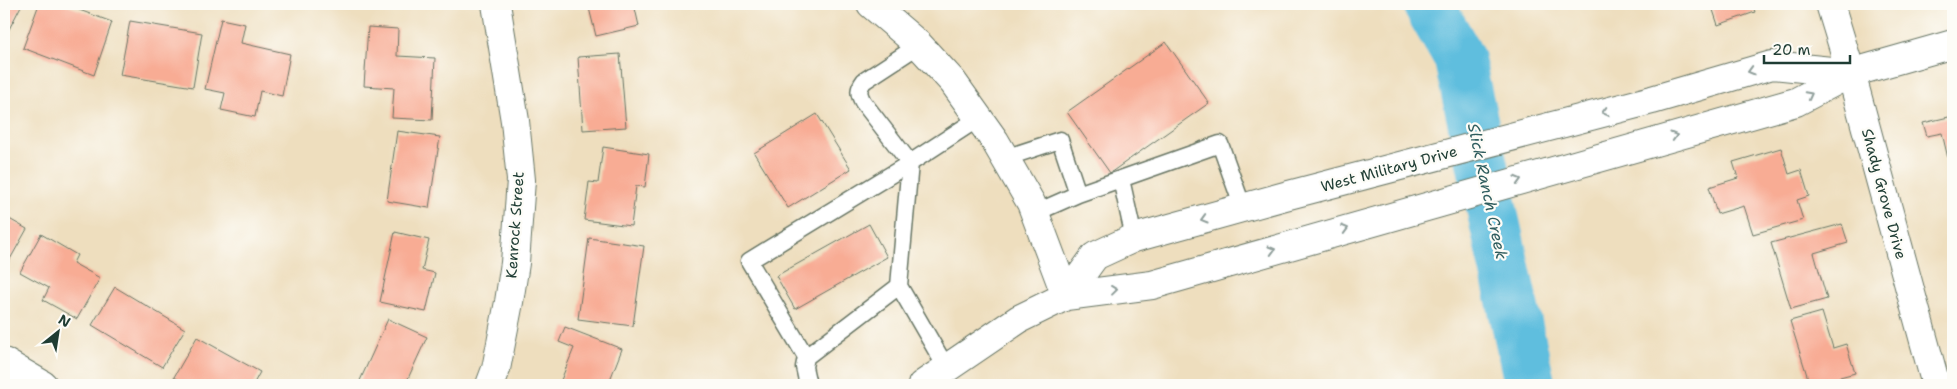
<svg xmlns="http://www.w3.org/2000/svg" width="1957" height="389" font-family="'Shantell Sans',sans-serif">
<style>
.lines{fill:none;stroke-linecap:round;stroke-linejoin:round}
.river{stroke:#5fbede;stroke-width:51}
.building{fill:#f8ac94}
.lane-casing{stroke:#677564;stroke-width:19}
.street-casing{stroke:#677564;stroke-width:30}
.secondary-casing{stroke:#677564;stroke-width:30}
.lane{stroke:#fff;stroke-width:16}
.street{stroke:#fff;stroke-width:28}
.secondary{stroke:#fff;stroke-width:28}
.oneway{stroke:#8f9e9a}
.labels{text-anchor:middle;stroke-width:4.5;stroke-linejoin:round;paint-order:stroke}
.street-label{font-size:15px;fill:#1f3d34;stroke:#fdfcf7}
.water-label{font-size:16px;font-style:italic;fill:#2f5d5e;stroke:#fdfcf7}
</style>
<rect width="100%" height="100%" fill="#fdfcf7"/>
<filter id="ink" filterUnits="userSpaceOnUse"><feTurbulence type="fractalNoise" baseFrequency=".02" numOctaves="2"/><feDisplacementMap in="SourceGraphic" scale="10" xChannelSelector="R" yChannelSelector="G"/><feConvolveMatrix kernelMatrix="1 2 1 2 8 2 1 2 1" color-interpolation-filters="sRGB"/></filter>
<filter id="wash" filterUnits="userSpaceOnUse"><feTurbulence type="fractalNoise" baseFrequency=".0096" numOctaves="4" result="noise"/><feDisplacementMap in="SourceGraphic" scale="20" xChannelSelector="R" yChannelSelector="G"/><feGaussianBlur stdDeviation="1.12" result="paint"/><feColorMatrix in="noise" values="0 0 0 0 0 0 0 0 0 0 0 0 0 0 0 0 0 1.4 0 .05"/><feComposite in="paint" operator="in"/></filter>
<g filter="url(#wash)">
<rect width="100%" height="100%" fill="#eedebe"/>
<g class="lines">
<path class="river" d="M 1428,4 L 1459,58 L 1530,385"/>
</g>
<g id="blocks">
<path class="building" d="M 4,4 L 22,4 L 4,39 Z
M 39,4 L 63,4 L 112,22 L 94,75 L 23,48 Z
M 588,4 L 634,4 L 639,26 L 596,36 Z
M 1711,4 L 1752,4 L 1755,12 L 1718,25 Z
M 221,19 L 245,24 L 241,43 L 290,54 L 282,96 L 260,91 L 255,117 L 221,110 L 225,93 L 205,89 Z
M 130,21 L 202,33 L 193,87 L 120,75 Z
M 368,27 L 398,29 L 397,56 L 435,58 L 432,120 L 392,118 L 394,88 L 364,86 Z
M 1166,42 L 1209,103 L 1110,173 L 1067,112 Z
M 620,54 L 626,127 L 583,130 L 578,57 Z
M 817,114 L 851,169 L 788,208 L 754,153 Z
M 1953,116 L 1953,171 L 1951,171 L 1942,133 L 1927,136 L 1923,123 Z
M 397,131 L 440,137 L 429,208 L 387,201 Z
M 603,147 L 649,154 L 645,187 L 636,186 L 631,226 L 584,220 L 589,182 L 598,183 Z
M 1781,148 L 1789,174 L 1801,170 L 1809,196 L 1797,200 L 1803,220 L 1753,234 L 1744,206 L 1717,214 L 1709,187 L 1738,178 L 1733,162 Z
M 4,216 L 27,229 L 4,270 Z
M 869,224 L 887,257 L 795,309 L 776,276 Z
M 1842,224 L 1848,243 L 1814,253 L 1827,299 L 1791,309 L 1771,243 Z
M 395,232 L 429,240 L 422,270 L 435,273 L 426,312 L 380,302 Z
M 41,234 L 77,255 L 73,263 L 100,278 L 77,319 L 43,300 L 49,288 L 20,272 Z
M 589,238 L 644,246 L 633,326 L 578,319 Z
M 115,287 L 185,329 L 162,367 L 92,325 Z
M 1822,312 L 1833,348 L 1846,344 L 1855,373 L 1810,385 L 1790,321 Z
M 388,319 L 427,337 L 405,385 L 358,385 Z
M 565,327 L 622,349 L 608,385 L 559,385 L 574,348 L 559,342 Z
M 197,337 L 260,372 L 253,385 L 188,385 L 174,377 Z"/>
</g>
</g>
<g filter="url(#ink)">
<use href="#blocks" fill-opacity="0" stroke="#677564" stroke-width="1"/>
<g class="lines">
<g class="lane-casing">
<path id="lane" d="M 919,45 L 864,81 C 858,89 858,93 863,102 L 910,163 L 979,118
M 1005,158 L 1060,140 L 1078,194 L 1035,213
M 910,163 L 899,286 L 947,369
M 1121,179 L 1134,238
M 1078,194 L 1220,144 L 1243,208
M 806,357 L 749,261 L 910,163
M 808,385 L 804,367 L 806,357 L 899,286"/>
</g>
<g class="street-casing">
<path id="street" d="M 4,362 L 43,385
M 490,385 L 496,369 L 509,302 L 515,263 L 521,180 L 515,121 L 496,4"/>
</g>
<g class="secondary-casing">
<path id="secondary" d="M 871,4 L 919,45 L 953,82 L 995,141 L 1031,203 L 1066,296
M 1830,4 L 1851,73 L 1936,385
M 1066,296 L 1095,256 L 1134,238 L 1285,196 L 1652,100 L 1772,65 L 1851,73
M 922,385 L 1019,319 L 1066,296 L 1152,285 L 1796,102 L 1851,73 L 1953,44"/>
</g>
<use href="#lane" class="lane"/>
<use href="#street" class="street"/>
<use href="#secondary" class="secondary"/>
</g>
<defs><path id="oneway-chevron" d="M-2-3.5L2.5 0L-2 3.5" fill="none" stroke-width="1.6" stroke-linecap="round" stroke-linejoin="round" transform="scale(1.25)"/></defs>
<g class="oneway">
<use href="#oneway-chevron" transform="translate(1751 71) rotate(164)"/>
<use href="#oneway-chevron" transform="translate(1809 95) rotate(-28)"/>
<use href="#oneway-chevron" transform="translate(1605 112) rotate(165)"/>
<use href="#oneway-chevron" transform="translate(1674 136) rotate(-16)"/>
<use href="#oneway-chevron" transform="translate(1518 180) rotate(-16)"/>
<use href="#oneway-chevron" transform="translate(1204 219) rotate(164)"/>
<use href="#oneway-chevron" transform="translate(1345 229) rotate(-16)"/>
<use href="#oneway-chevron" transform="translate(1272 250) rotate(-16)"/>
<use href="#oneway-chevron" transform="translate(1114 290) rotate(-7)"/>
</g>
</g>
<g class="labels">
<g class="street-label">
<text transform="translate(1389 169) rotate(-15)" y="5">West Military Drive</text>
<text transform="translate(1884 194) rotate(75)" y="5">Shady Grove Drive</text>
<text transform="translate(515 225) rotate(-86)" y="5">Kenrock Street</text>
</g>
<g class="water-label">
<text transform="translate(1488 191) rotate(78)" y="6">Slick Ranch Creek</text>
</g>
</g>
<rect width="1957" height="389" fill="none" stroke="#fdfcf7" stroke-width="20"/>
<g transform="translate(58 332) rotate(30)" stroke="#fdfcf7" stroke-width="4" paint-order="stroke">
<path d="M0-4L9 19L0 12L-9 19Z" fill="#1f3d34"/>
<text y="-8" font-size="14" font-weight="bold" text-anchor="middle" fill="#1f3d34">N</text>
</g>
<path d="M1764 55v8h86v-8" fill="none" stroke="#1f3d34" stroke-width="2.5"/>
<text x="1772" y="55" font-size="15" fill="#1f3d34" stroke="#fdfcf7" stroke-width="4" paint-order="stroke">20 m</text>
</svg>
